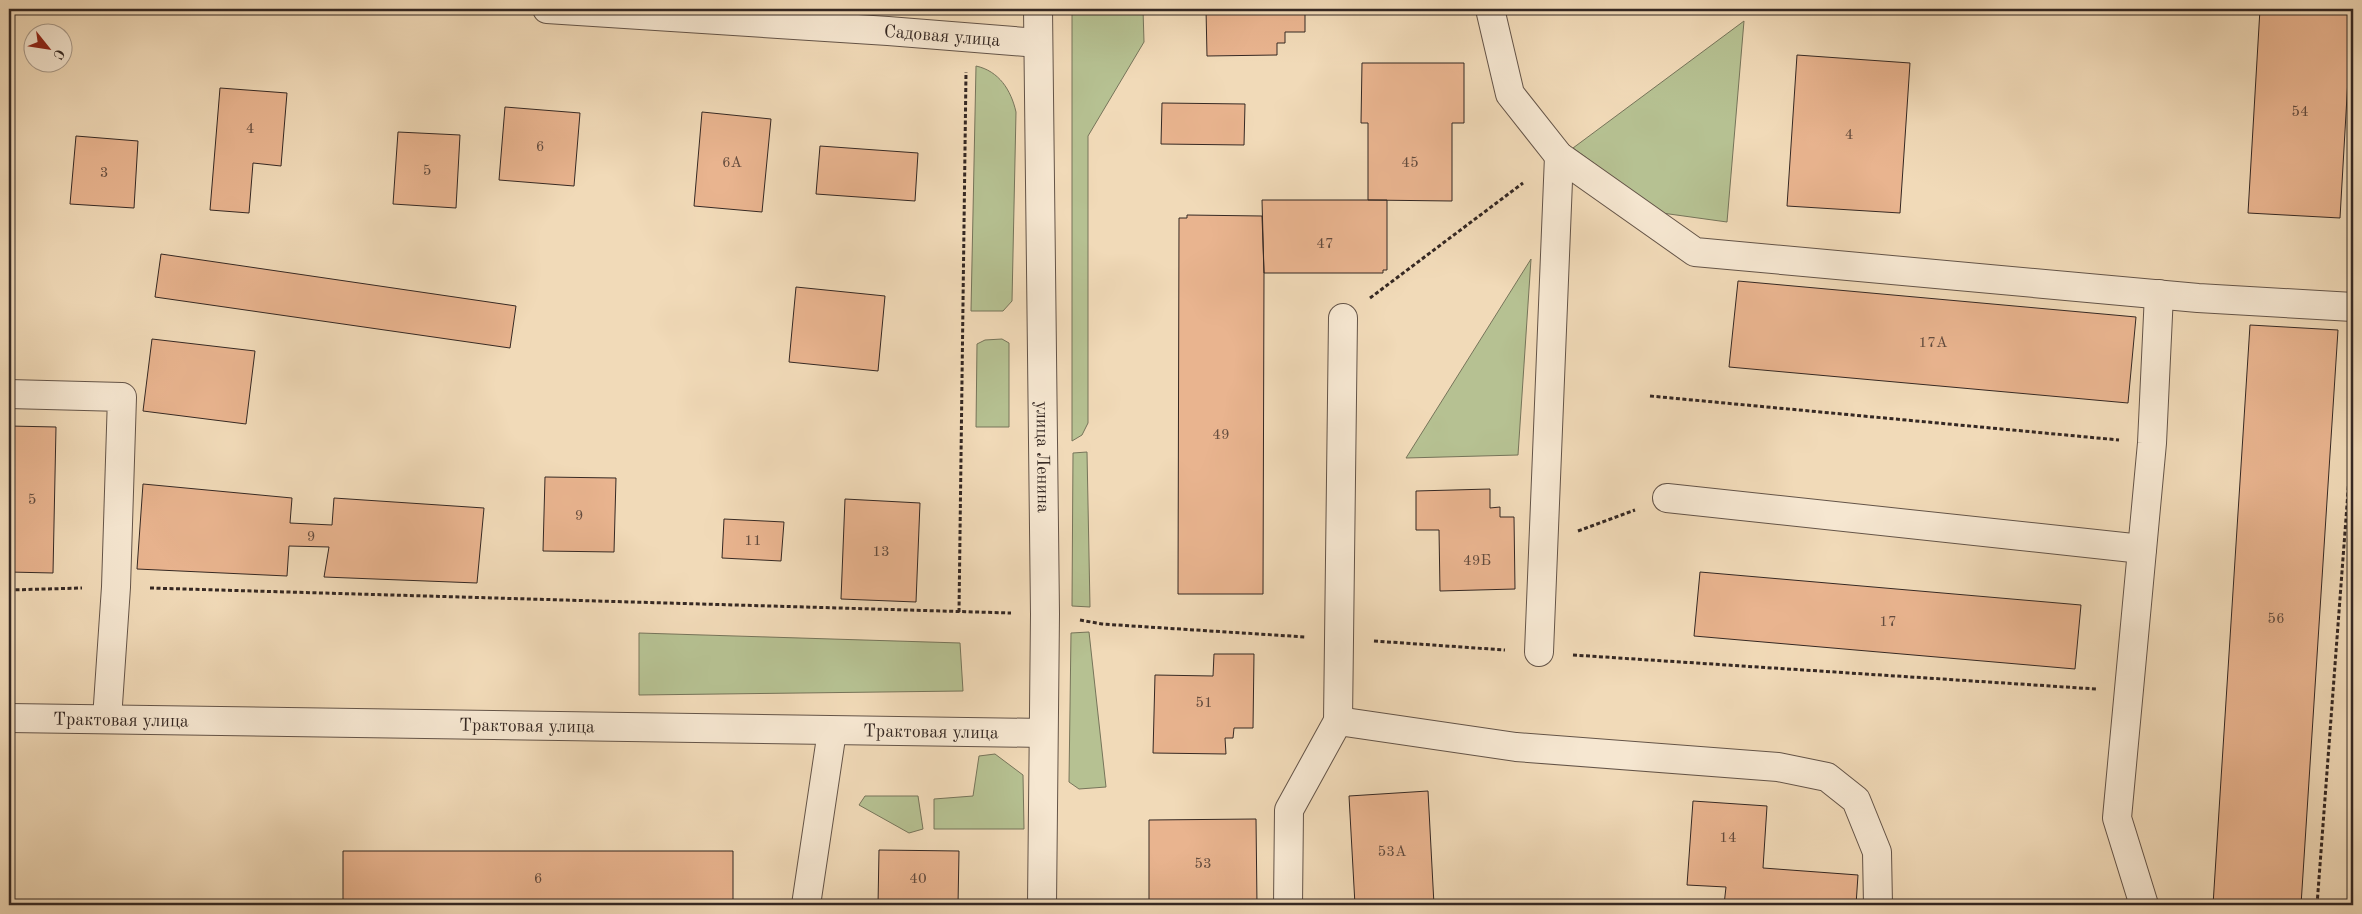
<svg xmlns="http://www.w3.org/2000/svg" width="2362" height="914" font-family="'Old Standard TT',serif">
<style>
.green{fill:#b6c192;stroke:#76745a}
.building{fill:#e9b48f;stroke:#352823}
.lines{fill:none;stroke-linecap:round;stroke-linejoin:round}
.minor-casing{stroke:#645448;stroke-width:30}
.path{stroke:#352823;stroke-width:3;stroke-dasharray:4 2.5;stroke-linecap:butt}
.minor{stroke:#f6e7d1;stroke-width:28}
.labels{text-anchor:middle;stroke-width:4;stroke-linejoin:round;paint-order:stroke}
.number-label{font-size:15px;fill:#624b3e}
.street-label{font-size:18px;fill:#352823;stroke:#f6e7d1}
</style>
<rect width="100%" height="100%" fill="#f1dab8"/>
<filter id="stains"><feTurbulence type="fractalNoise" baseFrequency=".004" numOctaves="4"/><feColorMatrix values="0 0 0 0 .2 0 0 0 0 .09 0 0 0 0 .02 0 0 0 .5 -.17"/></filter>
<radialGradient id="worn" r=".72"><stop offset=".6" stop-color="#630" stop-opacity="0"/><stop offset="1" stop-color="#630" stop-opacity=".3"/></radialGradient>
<path class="green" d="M 1072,9 L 1143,9 L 1144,42 L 1088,136 L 1088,423 L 1082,435 L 1072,441 Z
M 1744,21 L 1727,222 L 1662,213 L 1573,148 Z
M 976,66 C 999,71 1011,90 1016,112 L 1012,301 L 1003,311 L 971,311 Z
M 1531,259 L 1518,455 L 1406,458 Z
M 1002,339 L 1009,343 L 1009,427 L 976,427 L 977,344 L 985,340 Z
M 1087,452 L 1090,607 L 1072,606 L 1073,453 Z
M 1089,632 L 1106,787 L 1079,789 L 1069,782 L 1071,633 Z
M 639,633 L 960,643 L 963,691 L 639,695 Z
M 995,754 L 1023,775 L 1024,829 L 934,829 L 934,799 L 973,796 L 979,756 Z
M 865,796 L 918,796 L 923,829 L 909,833 L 859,805 Z"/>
<path class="building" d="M 1206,9 L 1305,9 L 1305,32 L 1285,32 L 1285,43 L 1277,43 L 1277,55 L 1207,56 Z
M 2260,9 L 2352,9 L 2340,218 L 2248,213 Z
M 1797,55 L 1910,63 L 1900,213 L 1787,206 Z
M 1362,63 L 1464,63 L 1464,123 L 1452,123 L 1452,201 L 1368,200 L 1368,123 L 1361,123 Z
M 220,88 L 287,93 L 281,166 L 253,163 L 249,213 L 210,210 Z
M 1162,103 L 1245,104 L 1244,145 L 1161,144 Z
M 505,107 L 580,113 L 574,186 L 499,180 Z
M 702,112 L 771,119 L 762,212 L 694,206 Z
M 398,132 L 460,135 L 456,208 L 393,204 Z
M 76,136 L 138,141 L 134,208 L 70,204 Z
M 820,146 L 918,153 L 915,201 L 816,194 Z
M 1262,200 L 1387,200 L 1387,270 L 1383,270 L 1383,273 L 1264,273 Z
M 1187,215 L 1262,216 L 1264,273 L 1263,594 L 1178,594 L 1179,218 L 1187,218 Z
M 161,254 L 516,306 L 510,348 L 155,297 Z
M 1738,281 L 2136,317 L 2128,403 L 1729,367 Z
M 796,287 L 885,296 L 878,371 L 789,362 Z
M 2250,325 L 2338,330 L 2301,905 L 2213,905 Z
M 152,339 L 255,351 L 246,424 L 143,411 Z
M 9,426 L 56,427 L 53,573 L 9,572 Z
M 545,477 L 616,478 L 614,552 L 543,551 Z
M 143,484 L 292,498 L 290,523 L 332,525 L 334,498 L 484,508 L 477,583 L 324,577 L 329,547 L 289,546 L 287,576 L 137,569 Z
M 1490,489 L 1490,508 L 1500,507 L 1500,517 L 1514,517 L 1515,589 L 1440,591 L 1439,530 L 1416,530 L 1416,491 Z
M 845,499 L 920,503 L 916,602 L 841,599 Z
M 724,519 L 784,522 L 781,561 L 722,558 Z
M 1700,572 L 2081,605 L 2075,669 L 1694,636 Z
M 1214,654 L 1254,654 L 1253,728 L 1234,728 L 1233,738 L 1225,738 L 1226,754 L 1153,753 L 1155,675 L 1213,676 Z
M 1428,791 L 1434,905 L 1355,905 L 1349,796 Z
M 1693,801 L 1767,806 L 1763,868 L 1858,875 L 1856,905 L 1724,905 L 1726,887 L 1687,885 Z
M 1256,819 L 1257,905 L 1149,905 L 1149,820 Z
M 879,850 L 959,851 L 958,905 L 878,905 Z
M 343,851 L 733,851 L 733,905 L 343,905 Z"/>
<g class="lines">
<g class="minor-casing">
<g id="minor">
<path id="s1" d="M 547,9 L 888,31 L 1038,43"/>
<path id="s2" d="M 1038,9 L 1045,614 L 1042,905"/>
<path d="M 1490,9 L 1510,94 L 1559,156 L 1695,252 L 2198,298 L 2353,307"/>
<path d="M 9,394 L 122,397 L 116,587 L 107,719"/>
<path d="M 1667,498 L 2142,549"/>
<path d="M 1539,652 L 1559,156"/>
<path id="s3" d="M 9,718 L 1043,733"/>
<path d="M 1338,721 L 1516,747 L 1778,767 L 1827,777 L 1856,800 L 1877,852 L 1878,905"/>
<path d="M 806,905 L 832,731"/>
<path d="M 1288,905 L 1289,810 L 1338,721 L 1343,318"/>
<path d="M 2144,905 L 2117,818 L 2152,443 L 2159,294"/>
</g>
</g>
<path class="path" d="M 1370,298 L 1523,183
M 1650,396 L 2119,440
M 1578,531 L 1635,510
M 150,588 L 1011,613
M 9,590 L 82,588
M 959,612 L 966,72
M 1080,620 L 1102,624 L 1305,637
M 1374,641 L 1505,650
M 1573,655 L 2096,689
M 2317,905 L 2353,425"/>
<use href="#minor" class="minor"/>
</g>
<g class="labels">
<g class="number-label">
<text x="2300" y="116">54</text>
<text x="250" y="133">4</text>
<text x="1849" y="139">4</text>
<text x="540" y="151">6</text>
<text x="732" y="167">6А</text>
<text x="1410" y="167">45</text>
<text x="427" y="175">5</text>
<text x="104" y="177">3</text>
<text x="1325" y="248">47</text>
<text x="1933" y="347">17А</text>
<text x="1221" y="439">49</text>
<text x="32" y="504">5</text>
<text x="579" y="520">9</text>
<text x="311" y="541">9</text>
<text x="753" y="545">11</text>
<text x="881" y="556">13</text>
<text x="1477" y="565">49Б</text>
<text x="2276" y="623">56</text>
<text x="1888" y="626">17</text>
<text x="1204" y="707">51</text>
<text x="1728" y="842">14</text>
<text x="1392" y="856">53А</text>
<text x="1203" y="868">53</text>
<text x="538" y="883">6</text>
<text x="918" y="883">40</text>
</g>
<g class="street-label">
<text dy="6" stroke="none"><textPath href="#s1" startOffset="396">Садовая улица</textPath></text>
<text dy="6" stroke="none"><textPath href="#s2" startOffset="448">улица Ленина</textPath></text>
<text dy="6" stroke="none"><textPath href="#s3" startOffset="112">Трактовая улица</textPath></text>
<text dy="6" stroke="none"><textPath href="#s3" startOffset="518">Трактовая улица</textPath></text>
<text dy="6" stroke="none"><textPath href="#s3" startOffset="922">Трактовая улица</textPath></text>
</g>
</g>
<rect width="2362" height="914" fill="none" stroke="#f1dab8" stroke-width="30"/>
<rect x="10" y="10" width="2342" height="894" fill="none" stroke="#352823" stroke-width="2.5"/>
<rect x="15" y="15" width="2332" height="884" fill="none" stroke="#352823"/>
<g transform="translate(48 48) rotate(120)"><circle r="24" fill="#f6e7d1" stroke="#a99b8b"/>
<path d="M0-4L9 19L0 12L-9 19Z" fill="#8f2418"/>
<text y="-8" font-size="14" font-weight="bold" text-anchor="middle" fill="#352823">С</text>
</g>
<rect width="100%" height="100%" filter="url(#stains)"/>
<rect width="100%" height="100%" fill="url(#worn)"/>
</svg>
